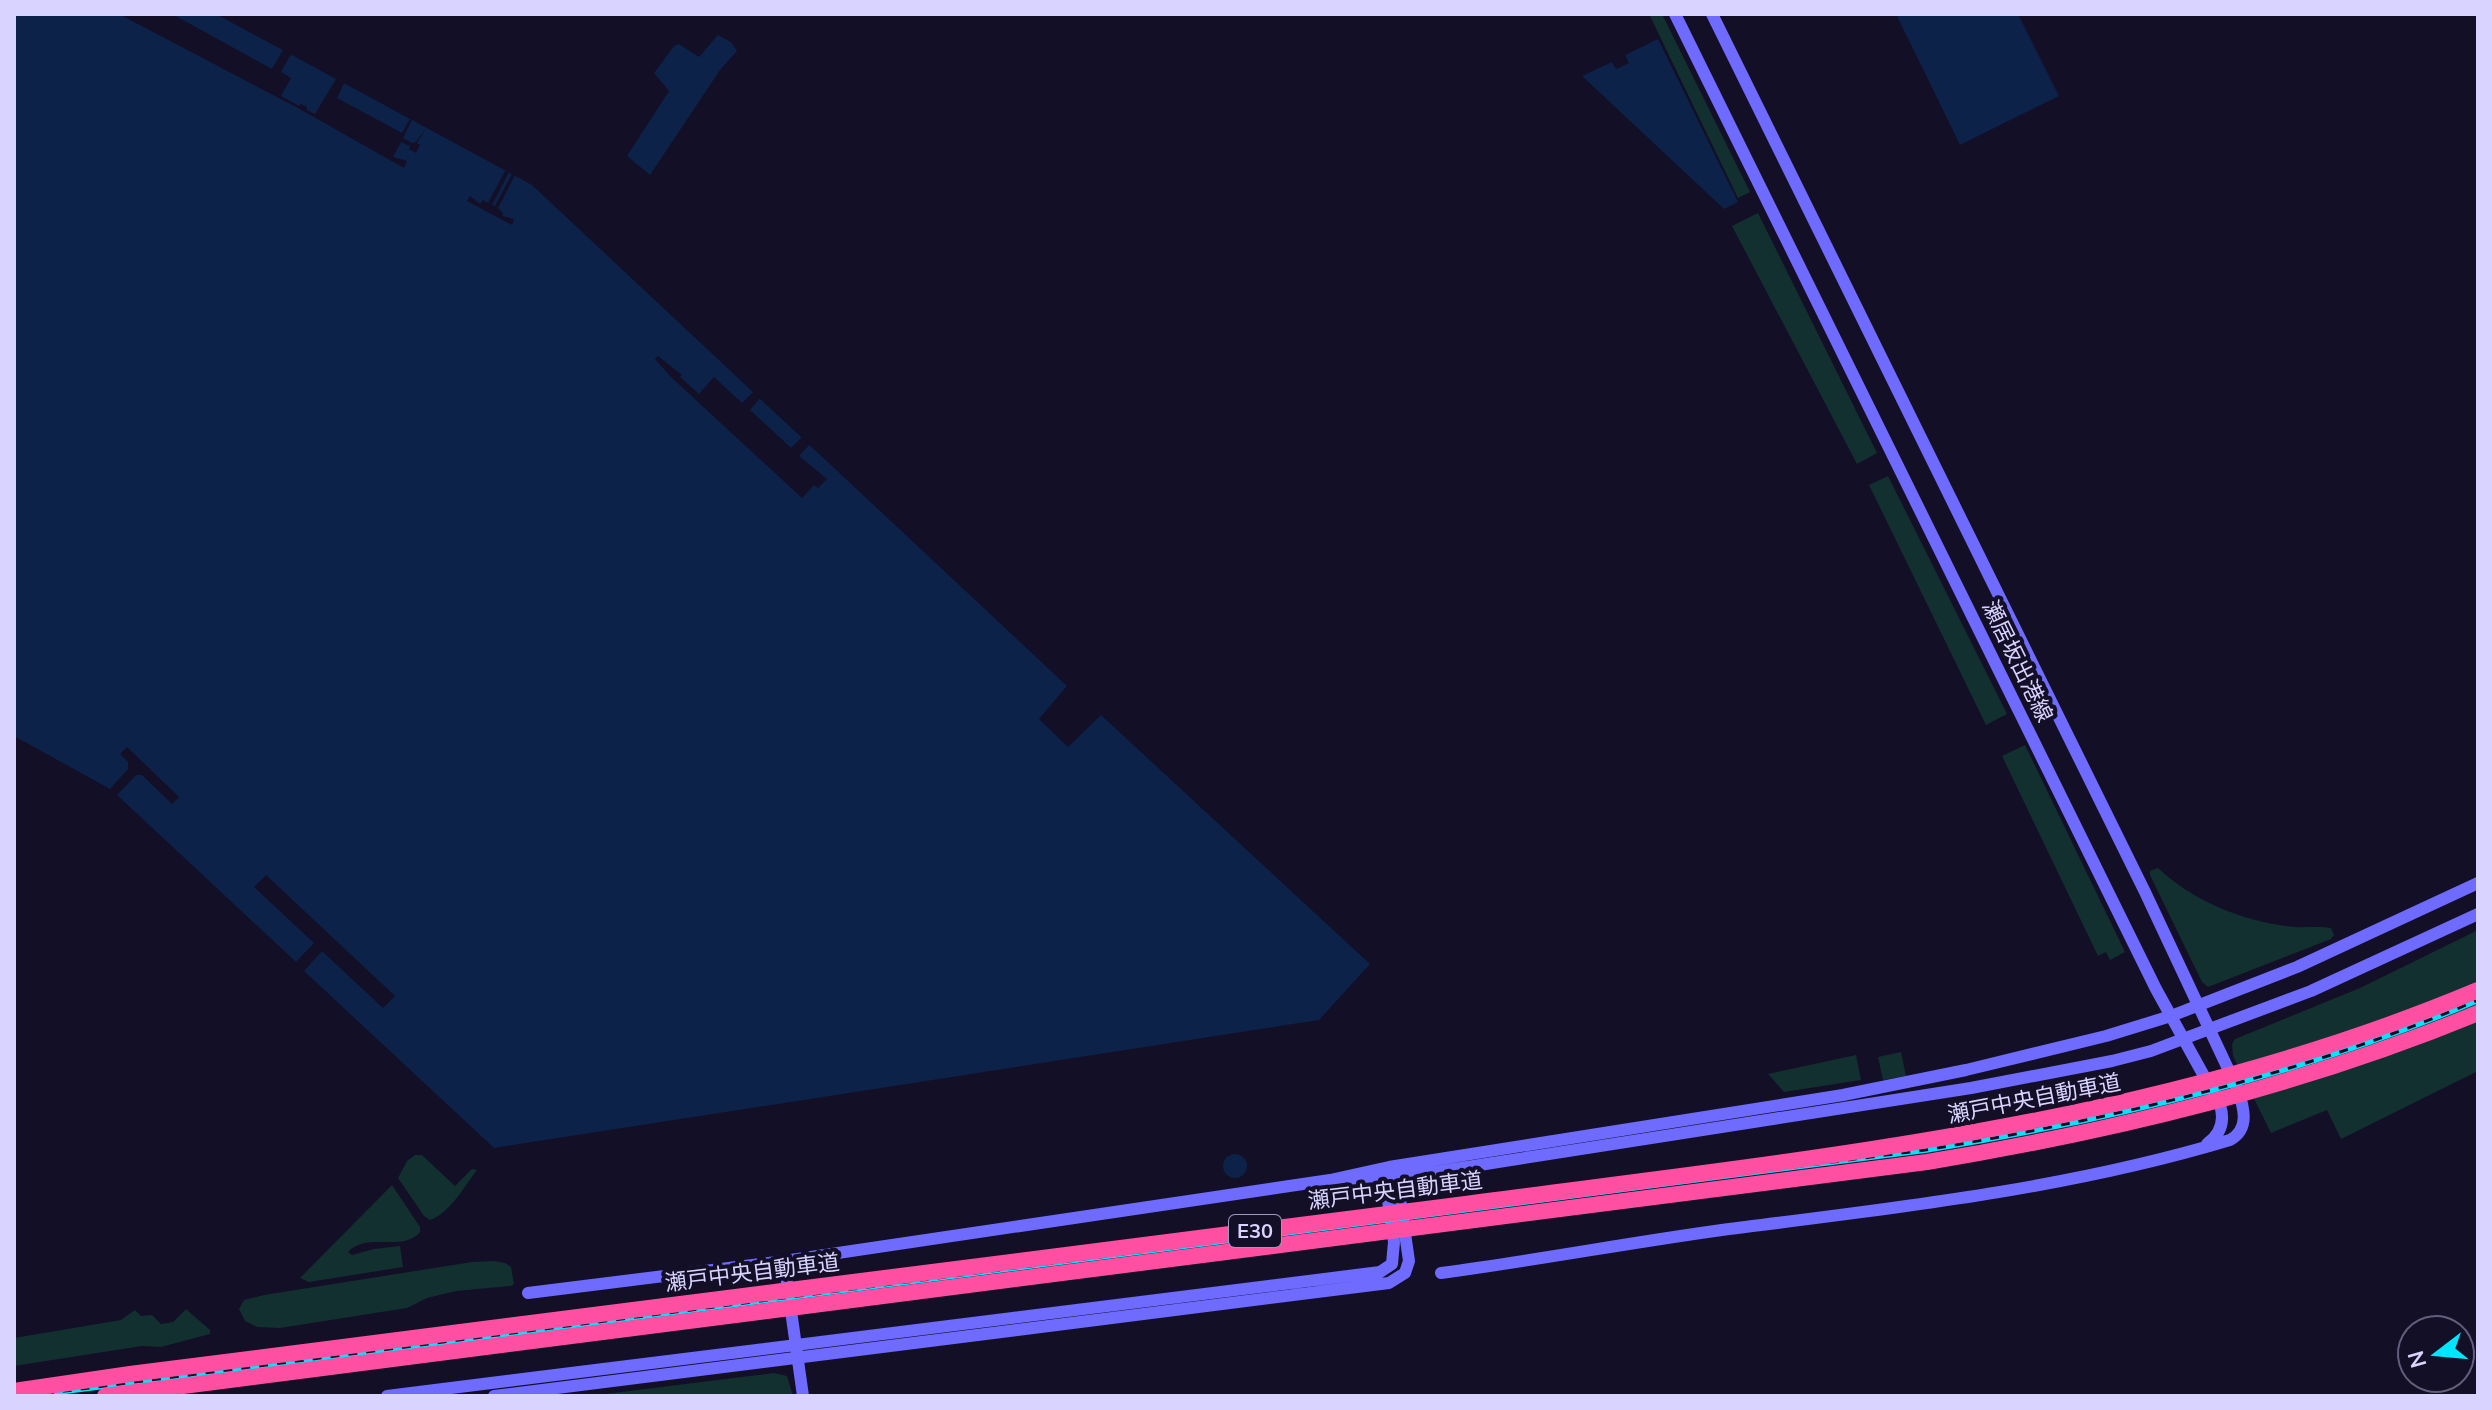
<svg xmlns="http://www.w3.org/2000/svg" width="2492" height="1410" font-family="Mulish,'Noto Sans JP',sans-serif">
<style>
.green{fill:#12302f}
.water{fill:#0c2248}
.pier{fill:#130f26}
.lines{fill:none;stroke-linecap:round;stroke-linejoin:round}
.secondary{stroke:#6f6bff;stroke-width:12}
.rail-casing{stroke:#00e5ff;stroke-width:6}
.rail{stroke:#130f26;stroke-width:3;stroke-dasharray:9;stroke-linecap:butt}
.highway-bridge{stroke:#ff4fa3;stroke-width:16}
.labels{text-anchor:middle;stroke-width:8;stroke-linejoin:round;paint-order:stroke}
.shield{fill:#130f26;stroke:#9e99be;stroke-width:2}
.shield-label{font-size:20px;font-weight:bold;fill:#d9d4ff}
.street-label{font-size:22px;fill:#d9d4ff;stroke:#130f26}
</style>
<rect width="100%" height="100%" fill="#130f26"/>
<path class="green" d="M 1649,14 L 1662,14 L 1750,192 L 1738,198 Z
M 1758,213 L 1877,453 L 1857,464 L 1732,226 Z
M 1888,476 L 2007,714 L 1986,725 L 1869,485 Z
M 2025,745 L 2125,952 L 2110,960 L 2106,952 L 2098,956 L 2002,756 Z
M 2158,868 C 2194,902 2245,922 2294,927 C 2306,928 2319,926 2331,928 L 2334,935 L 2331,939 L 2208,987 L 2202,982 L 2150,875 L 2150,871 Z
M 2478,930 L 2478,1071 L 2341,1139 L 2327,1110 L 2271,1133 L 2233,1056 L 2232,1044 L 2235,1039 L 2360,988 Z
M 1901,1052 L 1906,1076 L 1883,1080 L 1878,1057 Z
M 1856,1055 L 1861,1080 L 1784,1092 L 1768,1074 Z
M 415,1155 L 422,1155 L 455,1186 L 472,1169 L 477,1170 C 464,1187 450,1213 430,1220 L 424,1216 L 398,1178 L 407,1161 Z
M 392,1185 L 420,1227 L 420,1232 C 403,1253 367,1231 348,1252 L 352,1255 L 374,1249 L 400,1246 L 403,1267 L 309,1282 L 300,1278 Z
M 494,1261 L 505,1263 L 511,1267 L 514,1284 L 511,1286 L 456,1291 L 427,1298 L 407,1308 L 280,1328 L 257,1327 L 245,1321 L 239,1309 L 244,1300 L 264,1295 L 472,1262 Z
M 186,1309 L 210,1330 L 210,1334 L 161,1347 L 142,1346 L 14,1366 L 14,1338 L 121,1320 L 135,1310 L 141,1316 L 152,1315 L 161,1324 L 173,1322 Z
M 774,1373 L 787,1376 L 793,1396 L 589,1396 Z"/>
<path class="water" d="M 14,14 L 216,14 L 532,185 L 1067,686 L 1039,719 L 1068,747 L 1101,715 L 1370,964 L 1319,1020 L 494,1148 L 304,971 L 322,951 L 383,1008 L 395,996 L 266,875 L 254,887 L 314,943 L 296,962 L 117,795 L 136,775 L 142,775 L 172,804 L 179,797 L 127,747 L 120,754 L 128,762 L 128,769 L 110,789 L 14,736 Z
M 1896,14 L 2018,14 L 2059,96 L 1960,145 Z
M 718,35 L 731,42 L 737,51 L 720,70 L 650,175 L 627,156 L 669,91 L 654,73 L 674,46 L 679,44 L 699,57 Z
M 1658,39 L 1738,202 L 1724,209 L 1582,76 L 1612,62 L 1616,69 L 1629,63 L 1625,55 Z
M1223 1166a12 12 0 1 1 24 0a12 12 0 1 1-24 0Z"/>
<path class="pier" d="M 119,14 L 172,14 L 272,69 L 283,50 L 291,54 L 281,72 L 291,78 L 281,96 L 299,106 L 301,104 L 307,107 L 307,110 L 315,114 L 336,79 L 344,83 L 337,98 L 402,133 L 410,119 L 412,120 L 403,138 L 412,143 L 416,142 L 426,128 L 417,143 L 420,145 L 416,153 L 409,149 L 410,146 L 401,142 L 393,157 L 407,161 L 404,168 L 298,108 Z
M 505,171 L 509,172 L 492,205 L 495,206 L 512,174 L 515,175 L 498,208 L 503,213 L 502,216 L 514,219 L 512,225 L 467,201 L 470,196 L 480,204 L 483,200 L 488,203 Z
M 658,356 L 682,375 L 680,377 L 699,394 L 714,377 L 742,403 L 753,392 L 760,398 L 750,410 L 791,448 L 802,437 L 810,444 L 799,456 L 827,479 L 818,488 L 814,485 L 802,498 L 670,376 L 655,359 Z"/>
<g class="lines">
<path class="secondary" d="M 1675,14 L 2156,989 L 2220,1105 C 2225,1121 2221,1134 2207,1144
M 1353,1180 L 1385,1180 L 1422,1174 L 1971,1088 L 2112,1061 L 2151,1051 L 2311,991 L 2478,914
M 784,1261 L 803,1396
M 1441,1273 C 1538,1260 1633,1242 1729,1229 C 1897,1208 2067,1189 2230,1140 C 2250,1129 2244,1108 2238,1090 L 2145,892 L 1712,14
M 528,1293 L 784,1261 L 1330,1180 L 1389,1167 L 1843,1095 L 1966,1070 L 2106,1036 L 2171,1016 L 2297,967 L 2478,883
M 387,1396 L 1380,1272 L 1392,1264 L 1394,1242 L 1385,1180 L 1387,1174
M 494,1396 L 1389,1283 L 1405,1273 L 1409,1261 L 1397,1178 L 1393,1173"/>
<g class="rail-casing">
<path id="rail" d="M 27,1396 L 1925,1150 C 2113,1119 2302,1075 2478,1000"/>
</g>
<use href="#rail" class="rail"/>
<path class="highway-bridge" d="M 14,1391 L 130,1374 C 570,1316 1010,1264 1450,1206 C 1801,1159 2147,1129 2478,990
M 105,1396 L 1927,1162 C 2115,1131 2301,1086 2478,1013"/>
</g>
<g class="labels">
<rect class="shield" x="1229" y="1215" width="52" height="32" rx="6"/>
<g class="shield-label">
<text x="1255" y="1238">E30</text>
</g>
<g class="street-label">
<text transform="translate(2018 661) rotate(64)" y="8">瀬居坂出港線</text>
<text transform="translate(2034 1098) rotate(-11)" y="8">瀬戸中央自動車道</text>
<text transform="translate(1395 1190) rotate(-7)" y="8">瀬戸中央自動車道</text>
<text transform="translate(752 1272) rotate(-7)" y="8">瀬戸中央自動車道</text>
</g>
</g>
<rect width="2492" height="1410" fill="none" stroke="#d9d4ff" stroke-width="32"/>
<g transform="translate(2436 1354) rotate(254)"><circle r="38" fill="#130f26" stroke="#625e7d" stroke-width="2"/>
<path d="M0-6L14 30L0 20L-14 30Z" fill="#00e5ff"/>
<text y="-12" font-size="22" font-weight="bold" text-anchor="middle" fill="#d9d4ff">N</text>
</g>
</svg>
